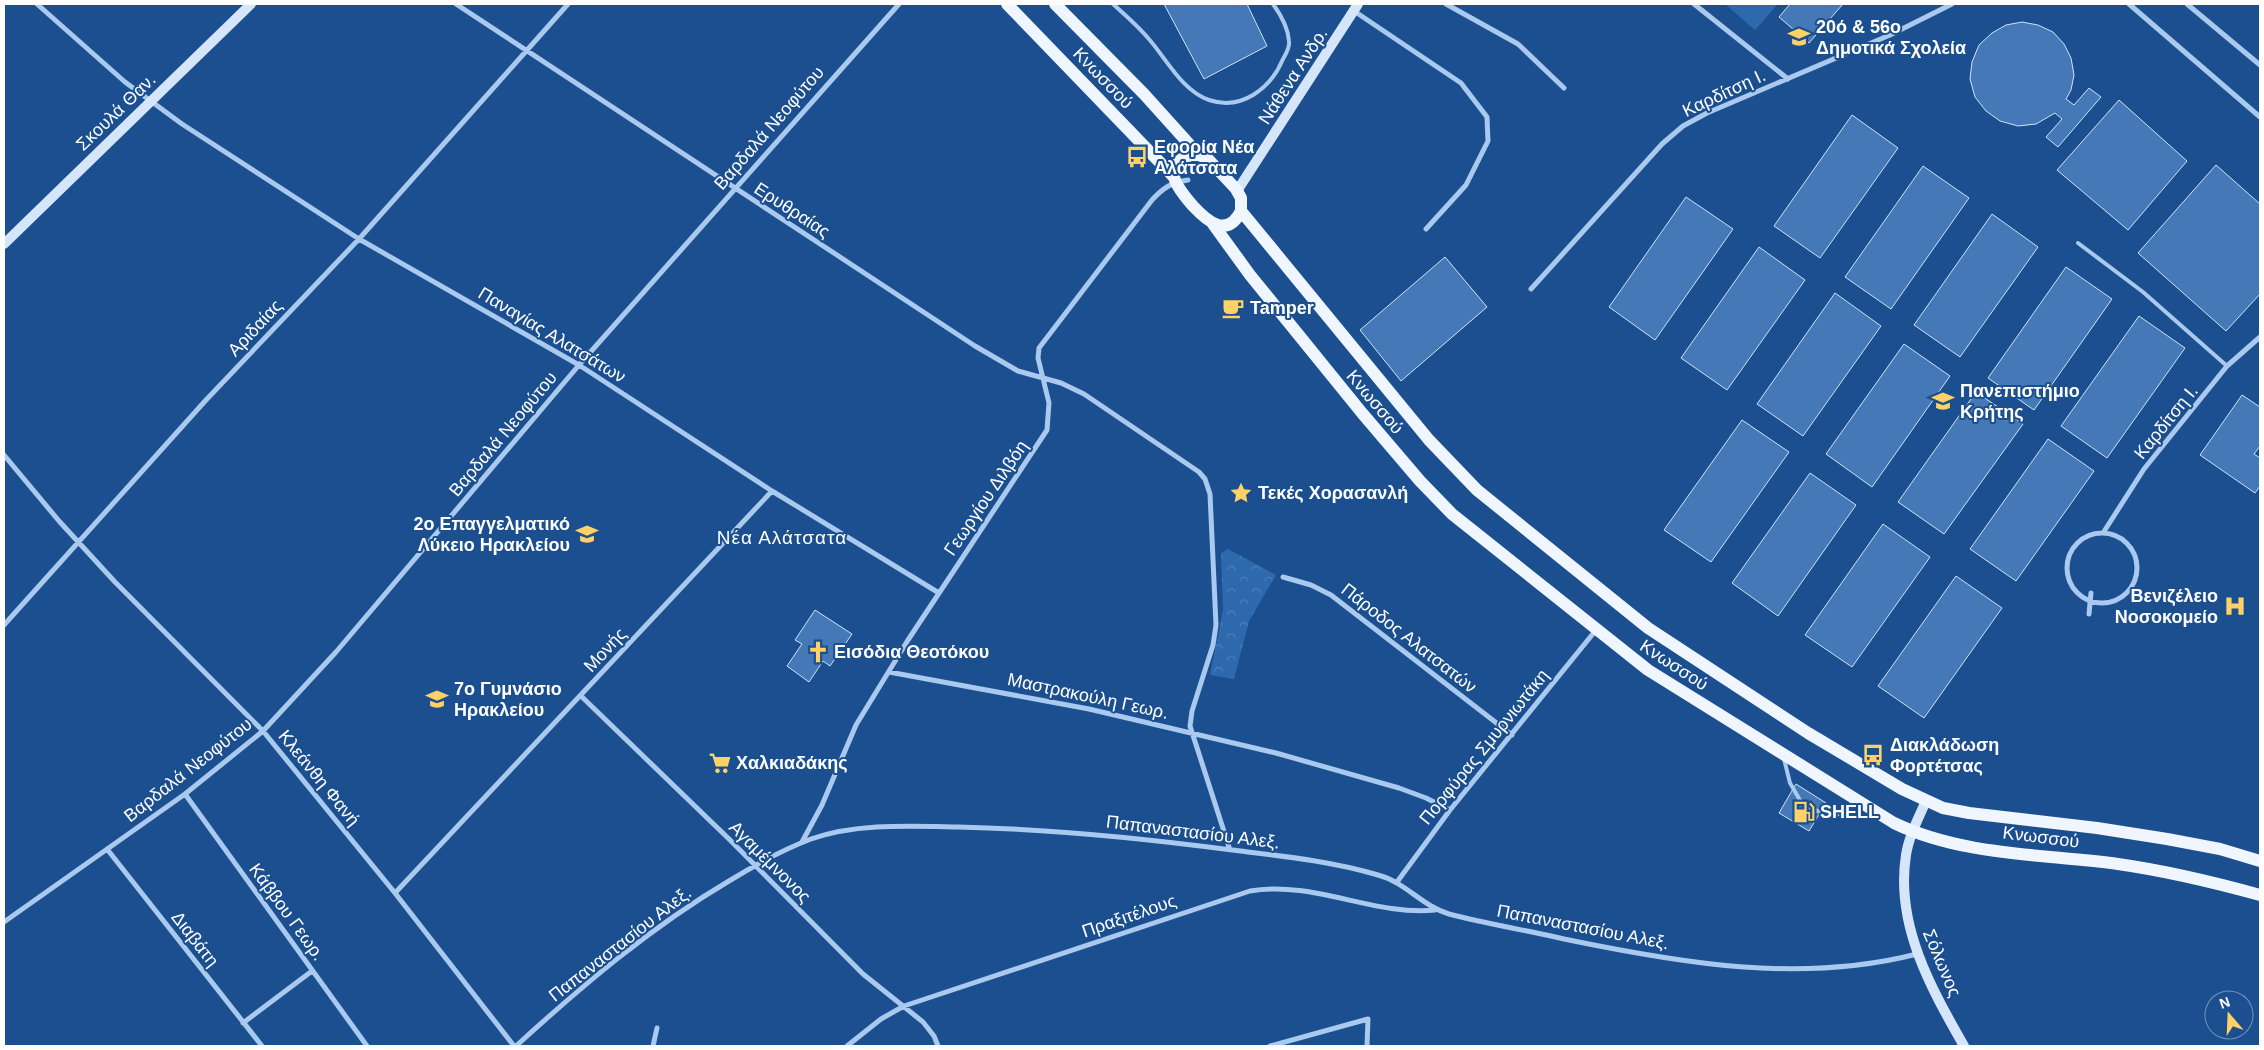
<svg xmlns="http://www.w3.org/2000/svg" width="2264" height="1050" font-family="Arial,sans-serif">
<style>
.grass{fill:#2e69ad}
.forest{fill:url(#forest-crowns)}
.building{fill:#4478b7;stroke:#cfe3fa}
.lines{fill:none;stroke-linecap:round;stroke-linejoin:round}
.lane{stroke:#a9c9ee;stroke-width:4}
.street{stroke:#a9c9ee;stroke-width:5}
.secondary{stroke:#d6e6fa;stroke-width:10}
.primary{stroke:#f0f6ff;stroke-width:12}
.labels{text-anchor:middle;stroke-width:4;stroke-linejoin:round;paint-order:stroke}
.poi-label{font-size:18px;font-weight:bold;fill:#fff;stroke:#1b4f8f;text-anchor:start}
.street-label{font-size:18px;fill:#fff;stroke:#1b4f8f}
.neighbourhood-label{font-size:19px;letter-spacing:1px;fill:#fff;stroke:#1b4f8f}
</style>
<defs>
<pattern id="forest-crowns" width="20" height="18" patternUnits="userSpaceOnUse" patternTransform="scale(1.25)"><rect width="20" height="18" fill="#2e69ad"/><path d="M2 6a3 3 0 1 1 6 0M12 15a3 3 0 1 1 6 0" fill="none" stroke="#4d80b9"/></pattern>
</defs>
<rect width="100%" height="100%" fill="#1b4f8f"/>
<path class="grass" d="M 1725,4 L 1778,4 L 1755,30 Z"/>
<path class="forest" d="M 1228,549 L 1276,575 L 1249,621 L 1234,679 L 1210,675 L 1223,610 L 1221,553 Z"/>
<path class="building" d="M 1164,4 L 1247,4 L 1267,46 L 1204,79 Z
M 1790,4 L 1843,4 L 1809,43 L 1779,17 Z
M 2022,22 L 2038,25 L 2053,32 L 2064,44 L 2071,58 L 2074,75 L 2071,90 L 2066,99 L 2074,105 L 2089,88 L 2101,97 L 2058,147 L 2046,137 L 2062,119 L 2055,113 L 2036,124 L 2018,126 L 2000,121 L 1986,111 L 1975,97 L 1970,79 L 1972,62 L 1979,45 L 1992,33 L 2006,25 Z
M 2119,100 L 2187,161 L 2128,230 L 2057,170 Z
M 1852,115 L 1898,148 L 1820,258 L 1774,226 Z
M 2216,165 L 2260,204 L 2260,294 L 2226,331 L 2138,253 Z
M 1923,166 L 1969,198 L 1891,309 L 1845,277 Z
M 1686,197 L 1733,229 L 1655,340 L 1609,307 Z
M 1992,214 L 2038,247 L 1960,357 L 1914,325 Z
M 1759,247 L 1805,280 L 1727,390 L 1681,358 Z
M 1445,257 L 1487,307 L 1401,381 L 1360,330 Z
M 2066,267 L 2112,299 L 2034,410 L 1988,378 Z
M 1835,293 L 1881,326 L 1803,436 L 1757,404 Z
M 2139,316 L 2185,348 L 2107,458 L 2061,426 Z
M 1904,344 L 1950,376 L 1872,487 L 1826,454 Z
M 1976,392 L 2023,424 L 1944,534 L 1898,502 Z
M 2242,395 L 2260,407 L 2260,446 L 2254,454 L 2260,458 L 2260,486 L 2255,493 L 2200,455 Z
M 1742,420 L 1789,452 L 1711,562 L 1664,530 Z
M 2048,439 L 2094,471 L 2016,581 L 1970,549 Z
M 1810,473 L 1856,505 L 1778,616 L 1732,583 Z
M 1883,524 L 1930,557 L 1852,667 L 1805,635 Z
M 1956,576 L 2002,608 L 1924,718 L 1878,686 Z
M 815,610 L 852,634 L 830,666 L 823,661 L 809,682 L 787,666 L 802,644 L 795,640 Z
M 1796,784 L 1826,803 L 1809,831 L 1779,813 Z"/>
<g class="lines">
<path class="lane" d="M 1113,4 C 1125,15 1138,26 1148,38 C 1166,58 1182,91 1209,100 C 1242,111 1271,88 1283,59 C 1286,54 1290,47 1289,41 C 1288,27 1281,15 1273,4
M 2078,243 L 2143,292 L 2227,366
M 1784,759 L 1790,783 L 1801,802 L 1825,815 L 1842,814 L 1858,803"/>
<path class="street" d="M 37,4 L 125,82 L 182,124 L 359,239 L 579,365 L 772,491 L 939,593
M 456,4 L 975,346 L 1018,371 L 1061,383 L 1084,394 L 1199,472 L 1205,479 L 1210,494 L 1216,625 L 1213,645 L 1192,711 L 1190,726 L 1230,850
M 1446,4 L 1518,44 L 1564,88
M 1694,4 L 1788,79
M 2129,4 L 2260,117
M 2187,4 L 2260,65
M 1354,11 L 1461,83 L 1487,117 L 1488,141 L 1466,185 L 1426,229
M 1531,289 L 1662,144 L 1683,126 L 1707,113 L 1890,35 L 1952,4
M 4,455 L 59,521 L 115,582 L 263,731 L 395,893 L 514,1046
M2067 568a35 35 0 1 1 70 0a35 35 0 1 1-70 0Z
M 2103,533 L 2144,469 L 2227,366 L 2260,337
M 1283,577 L 1311,585 L 1331,595 L 1512,735
M 2089,614 L 2091,593
M 4,625 L 206,400 L 359,239 L 568,4
M 889,672 L 1089,709 L 1276,753 L 1399,788 L 1426,798 L 1450,810
M 581,696 L 729,839 L 863,974 L 923,1022 L 934,1036 L 938,1046
M 185,794 L 367,1046
M 802,842 L 822,805 L 856,725 L 908,640 L 1047,430 L 1049,403 L 1038,358 L 1039,348 L 1152,200 C 1163,188 1172,182 1188,180
M 107,849 L 262,1046
M 1397,882 L 1450,810 L 1596,630
M 395,893 L 772,491
M 4,922 L 185,794 L 263,731 L 336,652 L 579,365 L 899,4
M 243,1023 L 312,971
M 516,1046 C 583,985 651,927 729,881 C 755,865 782,850 811,839 C 856,823 910,826 958,827 C 1050,829 1141,838 1232,850 C 1281,856 1331,861 1378,875 C 1405,882 1422,906 1449,914 C 1487,924 1526,930 1564,939 C 1680,963 1800,984 1917,954
M 653,1046 L 657,1028
M 847,1046 L 881,1019 L 904,1006 L 1250,891 C 1313,880 1373,916 1435,910
M 1270,1046 L 1368,1019 L 1367,1046"/>
<path class="secondary" d="M 1237,191 L 1358,4
M 4,244 L 251,4
M 1926,801 C 1918,819 1909,836 1906,855 C 1895,925 1931,988 1964,1046"/>
<path class="primary" d="M 1007,4 L 1174,177
M 1055,4 L 1144,94 L 1199,155
M 1191,155 L 1199,155 L 1208,159 L 1236,189 L 1241,198 L 1241,211 C 1227,239 1207,221 1193,206 C 1179,190 1158,165 1191,155 Z
M 1241,211 L 1429,440 L 1477,490 L 1648,628 L 1808,733 L 1902,789 L 1943,808 L 1969,813 L 2097,828 L 2167,839 L 2220,849 L 2260,861
M 1213,224 L 1250,275 L 1362,413 L 1420,481 L 1452,514 L 1648,670 L 1894,823 C 1962,856 2044,854 2118,864 C 2167,871 2213,882 2260,895"/>
</g>
<defs>
<g id="school-bare" transform="scale(1.725)"><path d="M0-5L7-2L0 1L-7-2ZM-4 1L0 2.5L4 1V4Q0 6-4 4Z" fill="#ffd166" stroke="#1b4f8f" stroke-width="2.5" paint-order="stroke"/></g>
<g id="bus-bare" transform="scale(1.725)"><path d="M-5-6H5V4H4V6H2V4H-2V6H-4V4H-5ZM-3.5-4V0h7V-4ZM-3.5 1.2v1.5H-2V1.2ZM2 1.2v1.5H3.5V1.2Z" fill="#ffd166" stroke="#1b4f8f" stroke-width="2.5" paint-order="stroke"/></g>
<g id="cafe-bare" transform="scale(1.725)"><path d="M-5.5-4.5H6V0H3Q3 3.5 0 3.5H-2.5Q-5.5 3.5-5.5 0ZM3-3.2v2h1.7v-2ZM-6 4.5H4V6H-6Z" fill="#ffd166" stroke="#1b4f8f" stroke-width="2.5" paint-order="stroke"/></g>
<g id="university-bare" transform="scale(1.725)"><path d="M0-5L7-2L0 1L-7-2ZM-4 1L0 2.5L4 1V4Q0 6-4 4Z" fill="#ffd166" stroke="#1b4f8f" stroke-width="2.5" paint-order="stroke"/></g>
<g id="sight-bare" transform="scale(1.725)"><path d="M0-6L1.8-2.2L6-1.7L2.9 1.2L3.7 5.4L0 3.3L-3.7 5.4L-2.9 1.2L-6-1.7L-1.8-2.2Z" fill="#ffd166" stroke="#1b4f8f" stroke-width="2.5" paint-order="stroke"/></g>
<g id="hospital-bare" transform="scale(1.725)"><path d="M-5-5h3v3.5h4V-5h3V5h-3V1.5h-4V5h-3Z" fill="#ffd166" stroke="#1b4f8f" stroke-width="2.5" paint-order="stroke"/></g>
<g id="church-bare" transform="scale(1.725)"><path d="M-1.2-6h2.4v3.5h3.3v2.4h-3.3V6h-2.4V-.1h-3.3v-2.4h3.3Z" fill="#ffd166" stroke="#1b4f8f" stroke-width="2.5" paint-order="stroke"/></g>
<g id="supermarket-bare" transform="scale(1.725)"><path d="M-6-5.5h2.5l.6 2H6L4.5 2H-2.5L-4.4-4H-6ZM-1.5 3.2a1.3 1.3 0 1 0 .1 0ZM3 3.2a1.3 1.3 0 1 0 .1 0Z" fill="#ffd166" stroke="#1b4f8f" stroke-width="2.5" paint-order="stroke"/></g>
<g id="fuel-bare" transform="scale(1.725)"><path d="M-5.5-6h7V0h2V4h1.3V-2.5L3-4.5l.8-.8L6-3V5H2.5V1h-1V6h-7ZM-4.2-4.7v3.2H.2V-4.7Z" fill="#ffd166" stroke="#1b4f8f" stroke-width="2.5" paint-order="stroke"/></g>
</defs>
<g fill-rule="evenodd">
<use href="#school-bare" x="1799" y="37"/>
<use href="#bus-bare" x="1137" y="157"/>
<use href="#cafe-bare" x="1233" y="308"/>
<use href="#university-bare" x="1943" y="401"/>
<use href="#sight-bare" x="1241" y="493"/>
<use href="#school-bare" x="587" y="534"/>
<use href="#hospital-bare" x="2235" y="606"/>
<use href="#church-bare" x="818" y="652"/>
<use href="#school-bare" x="437" y="699"/>
<use href="#bus-bare" x="1873" y="755"/>
<use href="#supermarket-bare" x="720" y="763"/>
<use href="#fuel-bare" x="1804" y="812"/>
</g>
<g class="labels">
<g class="poi-label">
<text x="1816" y="33">20ό &amp; 56ο<tspan x="1816" dy="21">Δημοτικά Σχολεία</tspan></text>
<text x="1154" y="153">Εφορία Νέα<tspan x="1154" dy="21">Αλάτσατα</tspan></text>
<text x="1250" y="314">Tamper</text>
<text x="1960" y="397">Πανεπιστήμιο<tspan x="1960" dy="21">Κρήτης</tspan></text>
<text x="1258" y="499">Τεκές Χορασανλή</text>
<text x="570" y="530" text-anchor="end">2ο Επαγγελματικό<tspan x="570" dy="21">Λύκειο Ηρακλείου</tspan></text>
<text x="2218" y="602" text-anchor="end">Βενιζέλειο<tspan x="2218" dy="21">Νοσοκομείο</tspan></text>
<text x="834" y="658">Εισόδια Θεοτόκου</text>
<text x="454" y="695">7o Γυμνάσιο<tspan x="454" dy="21">Ηρακλείου</tspan></text>
<text x="1890" y="751">Διακλάδωση<tspan x="1890" dy="21">Φορτέτσας</tspan></text>
<text x="736" y="769">Χαλκιαδάκης</text>
<text x="1820" y="818">SHELL</text>
</g>
<g class="street-label">
<text transform="translate(1293 76) rotate(-57)" y="6">Νάθενα Ανδρ.</text>
<text transform="translate(1103 78) rotate(46)" y="6">Κνωσσού</text>
<text transform="translate(1724 93) rotate(-25)" y="6">Καρδίτση Ι.</text>
<text transform="translate(116 112) rotate(-44)" y="6">Σκουλά Θαν.</text>
<text transform="translate(769 128) rotate(-49)" y="6">Βαρδαλά Νεοφύτου</text>
<text transform="translate(792 210) rotate(33)" y="6">Ερυθραίας</text>
<text transform="translate(255 328) rotate(-47)" y="6">Αριδαίας</text>
<text transform="translate(552 335) rotate(31)" y="6">Παναγίας Αλατσάτων</text>
<text transform="translate(1375 402) rotate(50)" y="6">Κνωσσού</text>
<text transform="translate(2166 422) rotate(-51)" y="6">Καρδίτση Ι.</text>
<text transform="translate(503 434) rotate(-50)" y="6">Βαρδαλά Νεοφύτου</text>
<text transform="translate(986 498) rotate(-56)" y="6">Γεωργίου Διλβόη</text>
<text transform="translate(1409 638) rotate(38)" y="6">Πάροδος Αλατσατών</text>
<text transform="translate(605 650) rotate(-47)" y="6">Μονής</text>
<text transform="translate(1674 665) rotate(33)" y="6">Κνωσσού</text>
<text transform="translate(1088 696) rotate(12)" y="6">Μαστρακούλη Γεωρ.</text>
<text transform="translate(1484 747) rotate(-51)" y="6">Πορφύρας Σμυρνιωτάκη</text>
<text transform="translate(188 770) rotate(-38)" y="6">Βαρδαλά Νεοφύτου</text>
<text transform="translate(319 778) rotate(51)" y="6">Κλεάνθη Φανή</text>
<text transform="translate(1193 832) rotate(7)" y="6">Παπαναστασίου Αλεξ.</text>
<text transform="translate(2041 837) rotate(7)" y="6">Κνωσσού</text>
<text transform="translate(770 862) rotate(45)" y="6">Αγαμέμνονος</text>
<text transform="translate(287 912) rotate(54)" y="6">Κάββου Γεωρ.</text>
<text transform="translate(1129 916) rotate(-19)" y="6">Πραξιτέλους</text>
<text transform="translate(1583 927) rotate(11)" y="6">Παπαναστασίου Αλεξ.</text>
<text transform="translate(195 939) rotate(52)" y="6">Διαβάτη</text>
<text transform="translate(620 944) rotate(-38)" y="6">Παπαναστασίου Αλεξ.</text>
<text transform="translate(1942 963) rotate(67)" y="6">Σόλωνος</text>
</g>
<g class="neighbourhood-label">
<text x="782" y="544">Νέα Αλάτσατα</text>
</g>
</g>
<rect width="2264" height="1050" fill="none" stroke="#ffffff" stroke-width="10"/>
<g transform="translate(2229 1015) rotate(341)"><circle r="24" fill="#1b4f8f" stroke="#7695bc"/>
<path d="M0-4L9 19L0 12L-9 19Z" fill="#ffd166"/>
<text y="-8" font-size="14" font-weight="bold" text-anchor="middle" fill="#ffffff">N</text>
</g>
</svg>
